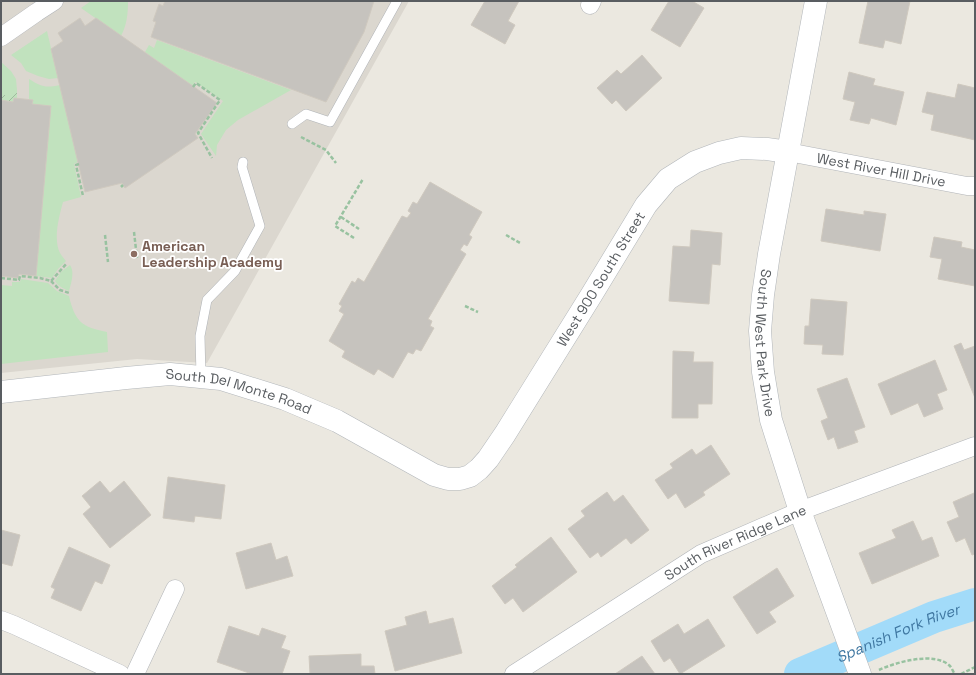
<svg xmlns="http://www.w3.org/2000/svg" width="976" height="675" font-family="'Space Grotesk',sans-serif">
<style>
.education{fill:#dbd7cf}
.green{fill:#c1e2be}
.garden{fill:url(#garden-furrows)}
.lines{fill:none;stroke-linecap:round;stroke-linejoin:round}
.river{stroke:#a2dbf9;stroke-width:32}
.building{fill:#c6c3be;stroke:#cfc9bf}
.lane-casing{stroke:#b1b4b8;stroke-width:10}
.street-casing{stroke:#b1b4b8;stroke-width:19}
.secondary-casing{stroke:#b2b6ba;stroke-width:23}
.path{stroke:#98c2a0;stroke-width:2.5;stroke-dasharray:4 2;stroke-linecap:butt}
.lane{stroke:#fff;stroke-width:9}
.street{stroke:#fff;stroke-width:18}
.secondary{stroke:#fff;stroke-width:22}
.education-dot{fill:#8d6e63;stroke:#fff;stroke-width:1.5}
.labels{text-anchor:middle;stroke-width:3.5;stroke-linejoin:round;paint-order:stroke}
.street-label{font-size:14px;fill:#595d61;stroke:#fff}
.education-label{font-size:14px;font-weight:bold;fill:#785e54;stroke:#fff;text-anchor:start}
.water-label{font-size:15px;font-style:italic;fill:#3f77a1;stroke:#fff}
</style>
<defs>
<pattern id="garden-furrows" width="10" height="10" patternUnits="userSpaceOnUse"><rect width="10" height="10" fill="#c1e2be"/><path d="M-1 1l2-2M0 10L10 0M9 11l2-2" fill="none" stroke="#a0ba9e"/></pattern>
</defs>
<rect width="100%" height="100%" fill="#ebe8e0"/>
<path class="education" d="M 1,1 L 409,1 L 207,363 L 137,359 L 1,373 Z"/>
<path class="green" d="M 91,1 L 128,1 C 128,13 127,25 121,36 L 81,8 Z
M 47,31 L 58,78 L 49,79 L 38,76 L 26,71 L 21,63 L 11,55 Z
M 157,40 L 291,90 L 238,120 L 226,130 L 217,145 L 216,156 L 201,134 L 223,101 L 195,82 L 192,86 L 145,52 L 149,45 L 154,48 Z
M 1,62 L 11,71 L 16,79 L 17,90 L 13,91 L 10,95 L 1,95 Z
M 29,79 C 42,87 45,88 60,85 L 78,162 L 74,164 L 81,197 L 63,202 C 59,217 53,239 60,253 C 62,256 64,259 66,261 L 58,269 L 52,278 L 36,276 L 51,106 L 32,104 L 33,100 L 29,99 Z
M 70,265 C 75,272 71,283 69,291 C 64,289 58,286 55,281 L 61,272 Z
M 21,279 L 48,283 L 57,291 L 69,296 C 75,322 82,327 107,332 L 108,352 L 1,364 L 1,285 L 12,286 L 12,282 L 20,282 Z"/>
<path class="garden" d="M 13,90 L 17,90 L 17,98 L 14,98 L 13,102 L 1,100 L 1,95 L 10,95 Z"/>
<g class="lines">
<path class="river" id="s1" d="M 800,674 L 934,617 L 975,604"/>
</g>
<path class="building" d="M 165,1 L 374,1 L 364,32 L 326,102 L 151,37 L 156,22 L 153,21 L 159,4 L 163,6 Z
M 485,1 L 519,1 L 508,21 L 515,25 L 505,44 L 471,25 Z
M 669,1 L 692,1 L 704,8 L 680,47 L 651,30 Z
M 868,1 L 910,1 L 901,44 L 885,40 L 883,48 L 859,43 Z
M 80,18 L 85,26 L 96,18 L 217,103 L 195,134 L 198,138 L 125,188 L 122,183 L 85,192 L 51,49 L 63,41 L 58,33 Z
M 642,55 L 662,78 L 626,111 L 616,100 L 612,104 L 597,88 L 617,70 L 621,74 Z
M 849,72 L 875,79 L 873,85 L 904,92 L 896,125 L 871,118 L 869,124 L 850,120 L 855,102 L 843,99 Z
M 958,84 L 975,88 L 975,140 L 931,130 L 934,115 L 922,112 L 927,92 L 955,98 Z
M 14,98 L 33,100 L 32,104 L 51,106 L 36,276 L 19,274 L 18,278 L 1,276 L 1,100 L 13,102 Z
M 430,182 L 482,212 L 469,235 L 472,237 L 467,246 L 464,244 L 460,250 L 466,254 L 428,319 L 432,321 L 430,326 L 434,328 L 421,351 L 416,349 L 413,354 L 408,352 L 393,378 L 378,369 L 374,375 L 342,357 L 345,351 L 329,341 L 344,314 L 339,311 L 342,306 L 339,304 L 352,281 L 355,283 L 358,278 L 364,282 L 402,216 L 407,218 L 411,213 L 408,211 L 413,202 L 417,204 Z
M 826,209 L 864,215 L 864,211 L 886,214 L 880,251 L 821,241 Z
M 691,230 L 722,233 L 720,265 L 712,264 L 709,304 L 669,301 L 673,246 L 690,247 Z
M 934,237 L 962,242 L 961,247 L 975,250 L 975,286 L 938,279 L 942,259 L 930,257 Z
M 811,299 L 847,302 L 843,355 L 822,354 L 823,345 L 804,344 L 805,326 L 809,326 Z
M 961,343 L 964,350 L 975,346 L 975,398 L 954,346 Z
M 673,351 L 694,352 L 693,362 L 713,362 L 712,404 L 698,404 L 698,418 L 672,418 Z
M 935,360 L 947,390 L 937,394 L 943,409 L 924,417 L 918,403 L 891,415 L 878,384 Z
M 847,378 L 865,427 L 854,431 L 858,442 L 838,449 L 834,437 L 828,440 L 821,421 L 828,418 L 817,389 Z
M 711,445 L 730,474 L 703,492 L 705,495 L 685,508 L 676,493 L 668,499 L 655,480 L 673,468 L 670,464 L 692,449 L 696,455 Z
M 168,477 L 225,485 L 221,519 L 195,516 L 194,522 L 163,518 Z
M 100,481 L 110,493 L 124,481 L 151,515 L 110,548 L 83,514 L 91,507 L 82,496 Z
M 607,492 L 614,502 L 623,495 L 649,530 L 631,544 L 626,538 L 601,557 L 598,552 L 590,558 L 568,529 L 585,516 L 581,511 Z
M 974,493 L 975,496 L 975,554 L 972,555 L 965,538 L 956,542 L 947,522 L 959,517 L 953,502 Z
M 913,521 L 922,541 L 932,537 L 939,556 L 872,584 L 859,553 L 896,538 L 892,530 Z
M 1,530 L 20,535 L 12,566 L 1,563 Z
M 551,537 L 577,572 L 523,612 L 513,598 L 505,604 L 492,586 L 517,567 L 515,565 Z
M 271,543 L 276,560 L 287,556 L 293,576 L 246,589 L 236,553 Z
M 69,547 L 110,565 L 102,584 L 95,581 L 81,611 L 51,598 L 55,589 L 51,587 Z
M 777,568 L 794,596 L 769,612 L 776,622 L 757,634 L 733,597 Z
M 426,611 L 429,624 L 453,618 L 462,653 L 395,671 L 385,631 L 407,625 L 405,617 Z
M 708,619 L 725,646 L 680,674 L 670,658 L 664,662 L 651,641 L 678,624 L 684,634 Z
M 229,626 L 259,636 L 262,628 L 286,636 L 281,648 L 290,651 L 282,674 L 252,674 L 217,662 Z
M 361,654 L 361,666 L 374,666 L 375,674 L 310,674 L 309,656 Z
M 642,656 L 655,674 L 615,674 Z"/>
<g class="lines">
<g class="lane-casing">
<path id="lane" d="M 292,124 L 306,114 L 330,122 L 397,1
M 201,377 L 200,336 L 207,300 L 235,271 L 260,226 L 242,167 L 243,162"/>
</g>
<g class="street-casing">
<g id="street">
<path d="M 590,5 L 592,1"/>
<path d="M 1,37 L 37,12 L 54,1"/>
<path id="s2" d="M 788,152 L 967,186 L 975,186"/>
<path d="M 1,620 L 14,625 L 120,674"/>
<path d="M 135,674 L 175,589"/>
<path id="s3" d="M 514,674 L 701,554 L 800,511 L 975,446"/>
</g>
</g>
<g class="secondary-casing">
<g id="secondary">
<path id="s4" d="M 816,1 L 769,254 L 763,295 L 760,331 L 763,372 L 771,420 L 800,511 L 860,674"/>
<path id="s5" d="M 1,392 L 126,378 L 170,374 L 221,379 L 285,399 L 337,421 L 434,475 L 448,479 L 460,479 L 470,476 L 479,469 L 488,459 L 505,434 L 592,294 L 646,205 L 668,179 L 695,162 L 719,153 L 741,148 L 767,149 L 788,152"/>
</g>
</g>
<path class="path" d="M 193,87 L 196,83 L 220,100 L 198,133 L 212,158
M 301,137 L 326,150 L 336,163
M 79,164 L 76,165 L 83,196
M 121,187 L 123,185
M 341,217 L 359,229
M 134,232 L 137,258
M 105,235 L 108,262
M 506,235 L 520,243
M 354,238 L 335,226 L 363,179
M 1,278 L 19,280 L 20,276 L 40,278 L 51,281 L 67,263
M 51,281 L 60,290 L 69,293
M 465,306 L 478,312
M 879,670 C 896,662 935,651 950,666 C 952,668 953,672 955,674
M 961,674 L 975,667"/>
<use href="#lane" class="lane"/>
<use href="#street" class="street"/>
<use href="#secondary" class="secondary"/>
</g>
<circle class="education-dot" cx="134" cy="254" r="4"/>
<g class="labels">
<g class="street-label">
<text dy="5" stroke="none"><textPath href="#s2" startOffset="95">West River Hill Drive</textPath></text>
<text dy="5" stroke="none"><textPath href="#s5" startOffset="730">West 900 South Street</textPath></text>
<text dy="5" stroke="none"><textPath href="#s4" startOffset="347">South West Park Drive</textPath></text>
<text dy="5" stroke="none"><textPath href="#s5" startOffset="241">South Del Monte Road</textPath></text>
<text dy="5" stroke="none"><textPath href="#s3" startOffset="258">South River Ridge Lane</textPath></text>
</g>
<g class="education-label">
<text x="142" y="251">American<tspan x="142" dy="16">Leadership Academy</tspan></text>
</g>
<g class="water-label">
<text dy="5" stroke="none"><textPath href="#s1" startOffset="106">Spanish Fork River</textPath></text>
</g>
</g>
<rect width="976" height="675" fill="none" stroke="#595d61" stroke-width="4"/>
</svg>
